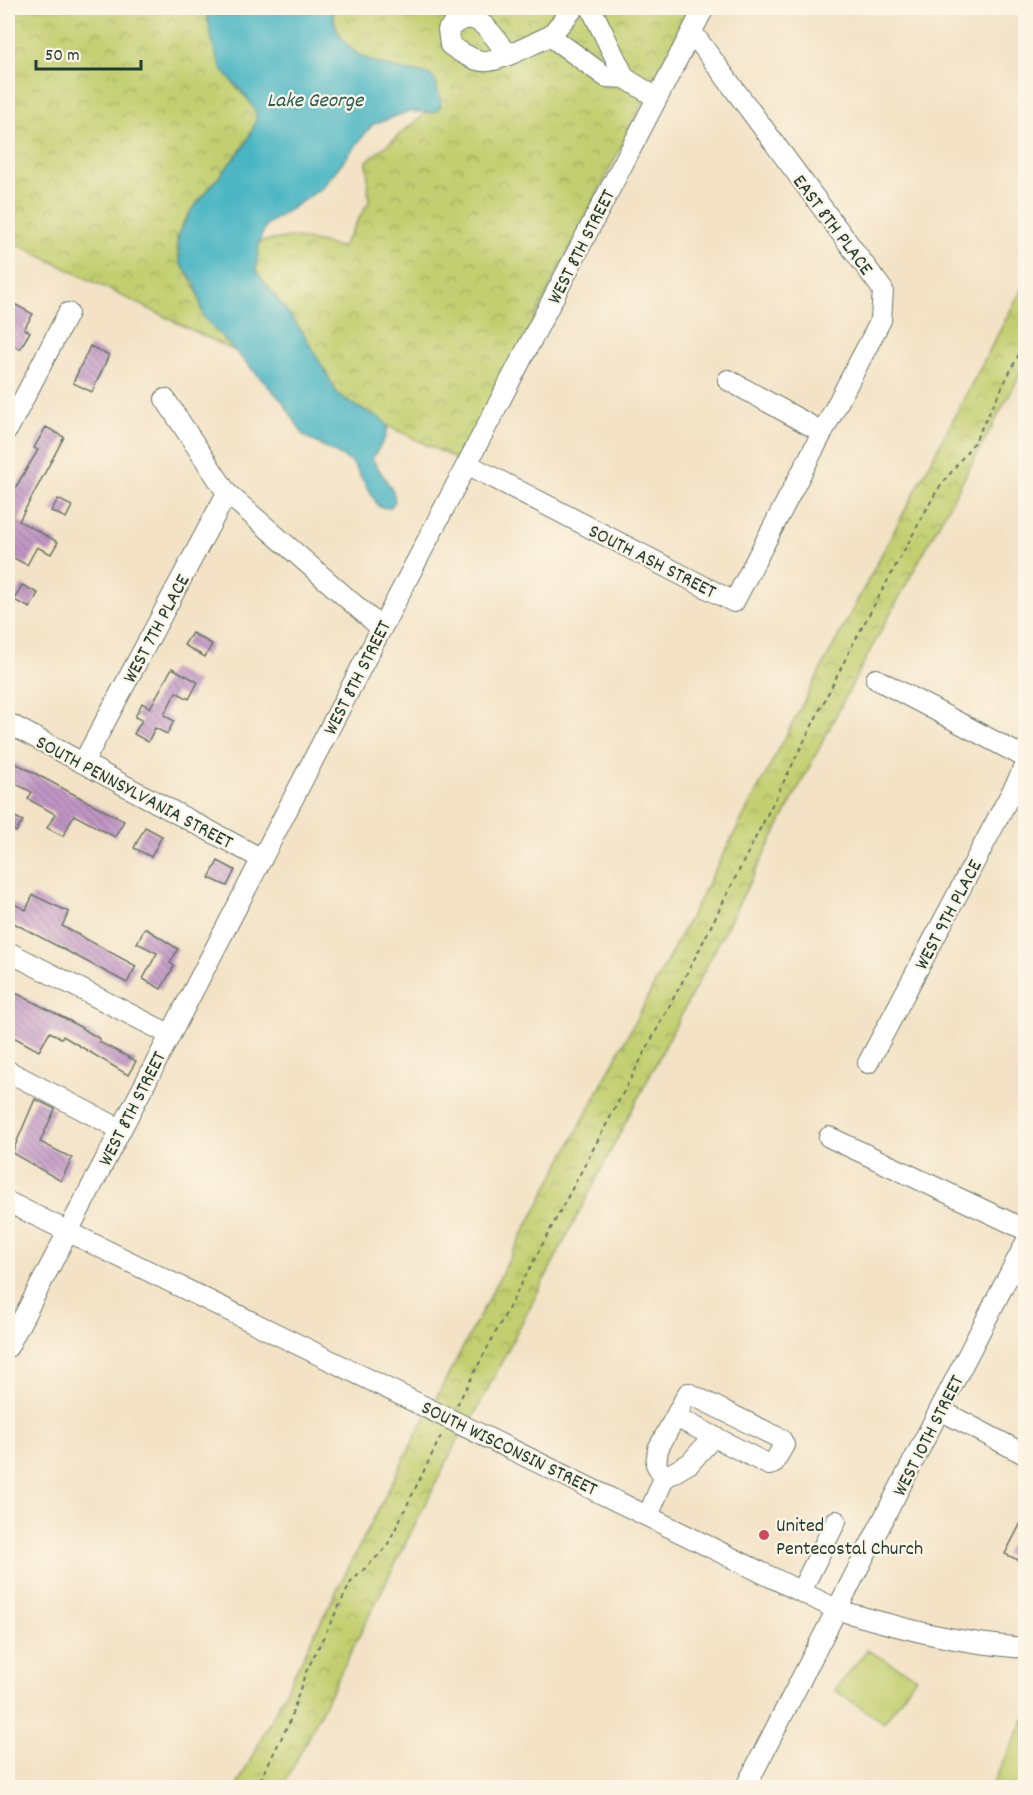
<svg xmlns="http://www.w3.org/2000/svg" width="1033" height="1795" font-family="Dekko,sans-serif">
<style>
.park{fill:url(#park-crowns);stroke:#708652;stroke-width:1.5}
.pitch{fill:#c2cf70;stroke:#708652;stroke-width:1.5}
.water{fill:#48b5c3;stroke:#34797c;stroke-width:1.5}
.building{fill:url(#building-back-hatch)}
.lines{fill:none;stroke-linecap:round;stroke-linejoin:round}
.minor-casing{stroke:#697767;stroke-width:22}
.path{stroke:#697767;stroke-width:2;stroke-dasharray:4.5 4.5;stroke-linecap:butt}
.minor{stroke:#fff;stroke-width:20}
.poi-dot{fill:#d1495b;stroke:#fcf5e5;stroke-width:2}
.labels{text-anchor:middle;stroke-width:4.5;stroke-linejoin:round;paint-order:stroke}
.street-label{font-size:20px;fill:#1f3d34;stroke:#fcf5e5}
.poi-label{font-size:20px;fill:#1f3d34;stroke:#fcf5e5;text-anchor:start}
.water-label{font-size:21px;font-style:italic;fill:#295b58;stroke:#fcf5e5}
</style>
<defs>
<pattern id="park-crowns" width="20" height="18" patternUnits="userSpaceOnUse" patternTransform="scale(1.5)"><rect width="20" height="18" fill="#c2cf70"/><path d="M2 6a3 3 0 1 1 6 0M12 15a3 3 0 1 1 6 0" fill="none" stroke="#9da95d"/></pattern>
<pattern id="building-back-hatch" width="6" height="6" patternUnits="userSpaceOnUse" patternTransform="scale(1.5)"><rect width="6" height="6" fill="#c195c5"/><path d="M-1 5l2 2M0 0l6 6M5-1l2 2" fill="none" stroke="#9c7ba1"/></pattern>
</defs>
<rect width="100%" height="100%" fill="#fcf5e5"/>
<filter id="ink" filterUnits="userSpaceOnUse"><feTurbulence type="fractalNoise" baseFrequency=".0167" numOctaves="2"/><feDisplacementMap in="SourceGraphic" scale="12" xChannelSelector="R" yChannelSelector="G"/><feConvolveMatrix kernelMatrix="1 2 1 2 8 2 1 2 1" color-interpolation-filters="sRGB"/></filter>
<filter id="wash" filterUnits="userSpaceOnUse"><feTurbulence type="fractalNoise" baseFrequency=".008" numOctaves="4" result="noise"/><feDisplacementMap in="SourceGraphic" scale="24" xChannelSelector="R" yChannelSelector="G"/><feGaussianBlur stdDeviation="1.35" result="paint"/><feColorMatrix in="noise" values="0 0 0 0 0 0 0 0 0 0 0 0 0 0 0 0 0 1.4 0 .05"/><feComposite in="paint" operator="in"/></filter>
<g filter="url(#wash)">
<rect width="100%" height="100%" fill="#f3e2c5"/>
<path class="park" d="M 8,8 L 206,8 C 210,36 218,60 234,84 C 240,94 254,101 256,113 C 262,143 188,199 178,235 C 170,266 201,279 201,311 L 329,378 L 303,333 L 256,271 L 259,242 L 292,237 L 342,247 L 369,202 L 367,161 L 426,113 L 435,112 L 430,75 C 386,66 337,63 332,8 L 691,8 L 462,462 L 8,240 Z
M 1025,283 L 1025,366 L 858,673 L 470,1423 L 432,1406 Z
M 427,1414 L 462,1431 L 283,1787 L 236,1788 Z"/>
<path class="pitch" d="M 867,1650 L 916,1677 L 884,1723 L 835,1690 Z
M 1025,1718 L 1025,1787 L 991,1787 Z"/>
<path class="water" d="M 206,8 L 332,8 C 337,63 386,66 430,75 L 436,82 L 441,106 L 435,112 L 407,112 L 372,125 L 322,188 L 266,225 L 259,242 L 256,271 L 303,333 L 338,394 L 357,407 L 382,419 L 388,427 L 385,438 L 372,459 L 393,491 L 395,501 L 390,508 L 379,507 L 352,462 L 304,436 L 283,402 L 204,318 L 195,282 L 180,263 L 178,236 L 191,211 L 245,145 L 256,121 L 256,112 L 247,97 L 222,70 L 213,46 Z"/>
<g id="blocks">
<path class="building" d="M 12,303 L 33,314 L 24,329 L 30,332 L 20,349 L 8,342 L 8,311 Z
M 90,346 L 109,355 L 92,392 L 73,383 Z
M 46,427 L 64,437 L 19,521 L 58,542 L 51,554 L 37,547 L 27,565 L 8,555 L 8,500 L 38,450 L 34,448 Z
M 58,499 L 72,506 L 66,518 L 51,511 Z
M 22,585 L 38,593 L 30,608 L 14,600 Z
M 192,633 L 212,644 L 205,657 L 184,645 Z
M 172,668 L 198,682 L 189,699 L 176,692 L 164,715 L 174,721 L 167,734 L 155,728 L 148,742 L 134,734 L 142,720 L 135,717 L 142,703 L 150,708 Z
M 8,759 L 124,821 L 115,837 L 74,815 L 63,836 L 47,828 L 55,814 L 28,799 L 32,792 L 8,780 Z
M 8,813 L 23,821 L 16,832 L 8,827 Z
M 145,827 L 162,836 L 151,857 L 134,848 Z
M 218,861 L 235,870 L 227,886 L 209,878 Z
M 33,895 L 69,912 L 62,926 L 136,966 L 127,983 L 8,920 L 8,901 L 26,910 Z
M 145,928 L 178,949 L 170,963 L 174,966 L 161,989 L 143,979 L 157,953 L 137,943 Z
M 14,992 L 70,1021 L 100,1039 L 99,1042 L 136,1061 L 128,1075 L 63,1036 L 61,1038 L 50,1032 L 39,1051 L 8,1034 L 8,1003 Z
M 35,1099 L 55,1109 L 40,1142 L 72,1158 L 61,1181 L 12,1153 Z
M 1026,1513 L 1026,1546 L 1018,1560 L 1005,1554 Z"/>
</g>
</g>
<g filter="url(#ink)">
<use href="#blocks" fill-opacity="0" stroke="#697767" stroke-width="1.5"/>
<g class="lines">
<g class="minor-casing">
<path id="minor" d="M 574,8 L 550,36 L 606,77 L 625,78 L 657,98
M 591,8 L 625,78
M 507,54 C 491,33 475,2 448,30 L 450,45 C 460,52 476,63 488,61 C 506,59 533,43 550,36
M 728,380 L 822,432
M 165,399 L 227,493 L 381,628
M 8,429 L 68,313
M 467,464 L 734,602 L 881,320 L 883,290 L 692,32
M 876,679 L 1026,758
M 8,723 L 262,859
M 83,763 L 227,493
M 8,952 L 169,1034
M 868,1063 L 1026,765
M 8,1071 L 120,1129
M 829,1137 L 1026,1230
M 8,1202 L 838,1610 C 904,1629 956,1643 1026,1648
M 8,1347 L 704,8
M 940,1410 L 1026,1455
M 664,1478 L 656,1464 L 658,1449 L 688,1393 L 781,1439 L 784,1445 L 773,1464 L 769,1465 L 676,1417
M 648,1516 L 664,1478 L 690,1463 L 713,1437
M 801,1591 L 836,1521
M 745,1788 L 1026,1242"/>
</g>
<path class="path" d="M 457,1405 L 697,954 L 853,644 L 936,492 L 975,441 L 1026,340
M 256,1788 L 289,1723 L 305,1674 L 351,1582 L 386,1548 L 442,1434"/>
<use href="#minor" class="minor"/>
</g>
</g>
<circle class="poi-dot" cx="764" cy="1535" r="6"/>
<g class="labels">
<g class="street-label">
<text transform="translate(834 224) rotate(53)" y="7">EAST 8TH PLACE</text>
<text transform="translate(580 246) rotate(-63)" y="7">WEST 8TH STREET</text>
<text transform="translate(653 560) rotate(27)" y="7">SOUTH ASH STREET</text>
<text transform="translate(155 628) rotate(-62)" y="7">WEST 7TH PLACE</text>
<text transform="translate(356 677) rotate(-63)" y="7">WEST 8TH STREET</text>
<text transform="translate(135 791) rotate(28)" y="7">SOUTH PENNSYLVANIA STREET</text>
<text transform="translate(947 914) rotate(-62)" y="7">WEST 9TH PLACE</text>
<text transform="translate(131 1108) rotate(-63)" y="7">WEST 8TH STREET</text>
<text transform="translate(927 1435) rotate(-63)" y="7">WEST 10TH STREET</text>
<text transform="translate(510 1447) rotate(26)" y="7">SOUTH WISCONSIN STREET</text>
</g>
<g class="poi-label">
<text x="776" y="1531">United<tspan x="776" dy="23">Pentecostal Church</tspan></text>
</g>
<g class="water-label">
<text x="315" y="106">Lake George</text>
</g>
</g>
<rect width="1033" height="1795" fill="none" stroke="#fcf5e5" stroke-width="30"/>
<path d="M36 60v9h105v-9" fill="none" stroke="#1f3d34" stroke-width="3"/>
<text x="45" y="60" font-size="18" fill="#1f3d34" stroke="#fcf5e5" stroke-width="4.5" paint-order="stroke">50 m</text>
</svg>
